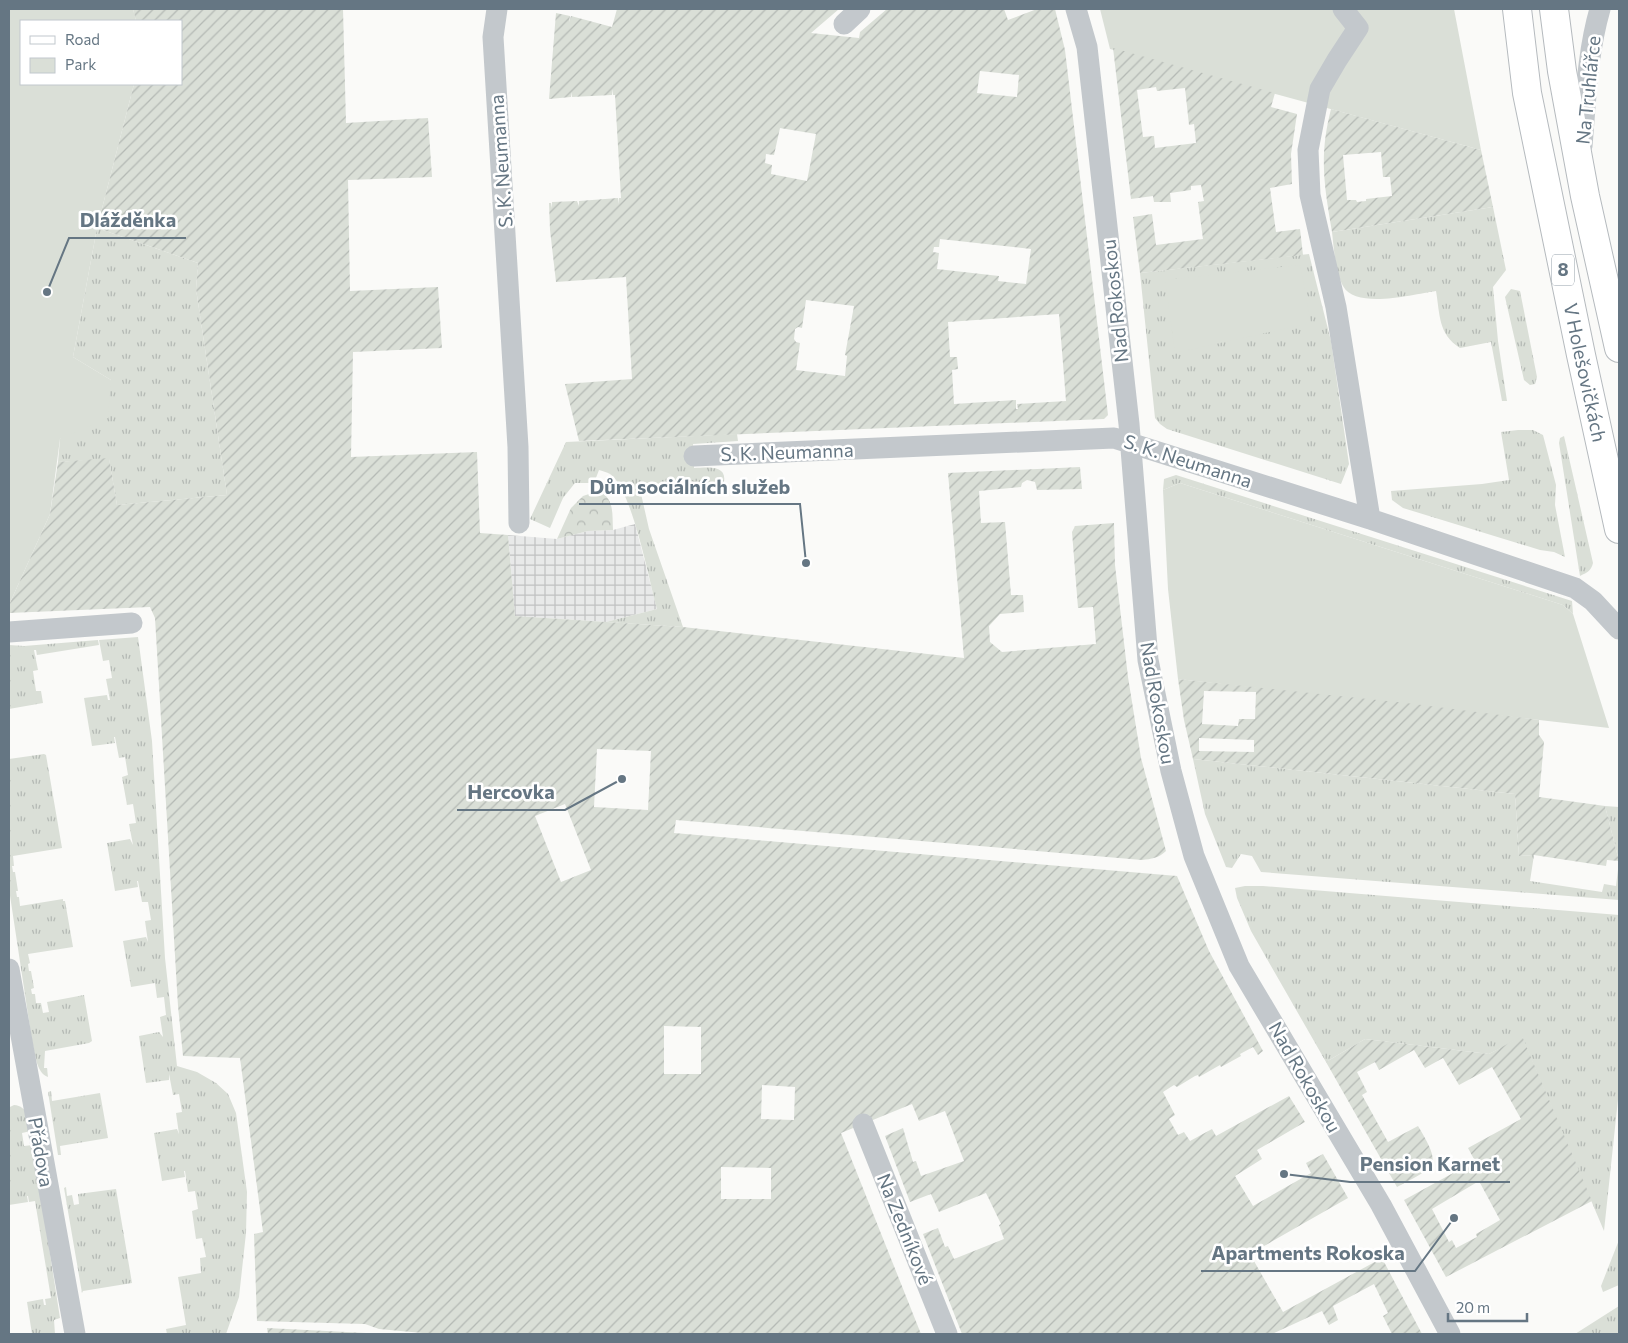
<svg xmlns="http://www.w3.org/2000/svg" width="1628" height="1343" font-family="Commissioner,sans-serif">
<style>
.industrial{fill:url(#industrial-grid)}
.grass{fill:url(#grass-tufts)}
.forest{fill:url(#forest-crowns)}
.park{fill:#dadfd7}
.garden{fill:url(#garden-furrows);fill-rule:evenodd}
.lines{fill:none;stroke-linecap:round;stroke-linejoin:round}
.primary-casing{stroke:#b5babe;stroke-width:30}
.street{stroke:#c3c8cc;stroke-width:21}
.primary{stroke:#fff;stroke-width:28}
.labels{text-anchor:middle;stroke-width:5;stroke-linejoin:round;paint-order:stroke}
.shield{fill:#fff;stroke:#939fa8;stroke-width:1}
.shield-label{font-size:18px;font-weight:bold;fill:#657683}
.street-label{font-size:19px;fill:#657683;stroke:#fff}
.leader{fill:none;stroke:#657683;stroke-width:2}
.callout-dot{fill:#657683;stroke:#fff;stroke-width:2}
.callout-label{font-size:20px;text-anchor:middle;font-weight:bold;fill:#657683;stroke:#fff;stroke-width:5;stroke-linejoin:round;paint-order:stroke}
</style>
<defs>
<pattern id="industrial-grid" width="8" height="8" patternUnits="userSpaceOnUse" patternTransform="scale(1.25)"><rect width="8" height="8" fill="#e8e9e9"/><path d="M0 4h8M4 0v8" fill="none" stroke="#c0c1c2"/></pattern>
<pattern id="grass-tufts" width="24" height="20" patternUnits="userSpaceOnUse" patternTransform="scale(1.25)"><rect width="24" height="20" fill="#dadfd7"/><path d="M3 7l-1-3M5 7V3M7 7l1-3M15 17l-1-3M17 17v-4M19 17l1-3" fill="none" stroke="#b4b9b4"/></pattern>
<pattern id="forest-crowns" width="20" height="18" patternUnits="userSpaceOnUse" patternTransform="scale(1.25)"><rect width="20" height="18" fill="#dadfd7"/><path d="M2 6a3 3 0 1 1 6 0M12 15a3 3 0 1 1 6 0" fill="none" stroke="#b4b9b4"/></pattern>
<pattern id="garden-furrows" width="10" height="10" patternUnits="userSpaceOnUse" patternTransform="scale(1.25)"><rect width="10" height="10" fill="#dadfd7"/><path d="M-1 1l2-2M0 10L10 0M9 11l2-2" fill="none" stroke="#b4b9b4"/></pattern>
</defs>
<rect width="100%" height="100%" fill="#fafaf8"/>
<path class="industrial" d="M 635,524 L 657,609 L 606,622 L 515,616 L 508,535 L 557,539 L 588,531 L 613,530 Z"/>
<path class="grass" d="M 1493,207 L 1506,270 L 1493,287 L 1498,341 L 1507,401 L 1502,401 L 1491,342 L 1460,348 C 1438,334 1440,314 1436,291 C 1414,294 1356,310 1343,286 C 1335,271 1334,249 1332,232 Z
M 97,228 L 198,263 L 196,289 L 227,495 L 117,505 L 109,459 L 58,462 L 60,439 L 111,380 L 73,357 Z
M 1309,254 L 1331,341 L 1349,464 L 1341,484 L 1167,429 L 1160,424 L 1155,418 L 1140,273 Z
M 1511,289 L 1520,291 L 1537,377 L 1535,384 L 1530,385 L 1524,380 L 1505,297 Z
M 1518,430 L 1533,430 L 1543,435 L 1556,485 L 1555,505 L 1565,557 L 1554,552 L 1540,550 L 1403,508 L 1392,500 L 1391,491 L 1482,484 L 1509,480 L 1501,432 Z
M 737,434 L 738,441 L 693,444 L 694,468 C 706,468 727,464 724,482 L 639,485 L 649,529 L 683,627 L 606,622 L 657,609 C 649,580 632,489 610,474 C 607,472 602,471 599,470 L 594,483 L 575,483 L 563,498 L 550,528 L 530,519 L 566,442 Z
M 1564,436 L 1593,563 C 1591,571 1588,572 1580,576 L 1559,443 L 1560,438 Z
M 1176,475 L 1572,601 L 1573,614 L 1563,605 L 1180,483 L 1163,490 L 1164,479 Z
M 138,637 L 152,741 L 165,958 L 177,1066 L 197,1072 L 216,1083 L 228,1094 L 236,1113 L 247,1192 L 246,1233 L 239,1297 L 226,1334 L 167,1334 L 166,1329 L 186,1325 L 178,1277 L 201,1273 L 200,1258 L 206,1257 L 202,1238 L 196,1239 L 192,1211 L 198,1209 L 195,1191 L 188,1192 L 185,1171 L 184,1171 L 185,1177 L 162,1181 L 154,1133 L 177,1129 L 179,1134 L 176,1113 L 182,1112 L 179,1094 L 173,1095 L 169,1074 L 169,1080 L 146,1083 L 139,1036 L 159,1032 L 163,1037 L 160,1017 L 166,1015 L 164,997 L 157,998 L 155,983 L 131,987 L 123,941 L 146,937 L 148,942 L 145,921 L 151,920 L 148,902 L 142,902 L 138,881 L 137,881 L 138,887 L 115,891 L 107,843 L 130,839 L 133,845 L 129,824 L 136,823 L 133,804 L 127,805 L 122,777 L 128,775 L 125,757 L 119,758 L 115,737 L 114,737 L 115,743 L 92,746 L 84,698 L 107,695 L 108,700 L 110,700 L 106,679 L 112,678 L 109,660 L 103,661 L 99,640 Z
M 98,640 L 99,645 L 37,655 L 36,650 L 34,650 L 38,670 L 33,671 L 36,691 L 41,691 L 43,703 L 9,709 L 9,645 L 24,646 Z
M 44,754 L 46,755 L 62,848 L 13,856 L 14,866 L 12,866 L 13,872 L 15,872 L 18,891 L 16,891 L 17,897 L 19,897 L 20,906 L 63,899 L 63,901 L 65,901 L 73,947 L 28,954 L 30,963 L 28,964 L 29,971 L 31,971 L 34,988 L 31,989 L 32,994 L 35,994 L 36,1003 L 41,1003 L 43,1013 L 49,1012 L 47,1002 L 84,995 L 92,1041 L 89,1043 L 45,1051 L 44,1068 L 47,1068 L 48,1077 C 36,1073 35,1052 32,1041 L 9,889 L 9,759 Z
M 1193,759 L 1515,794 L 1519,856 L 1534,855 L 1530,881 L 1602,892 L 1604,884 L 1616,886 L 1619,861 L 1605,806 L 1619,807 L 1619,900 L 1261,872 L 1252,856 L 1241,854 L 1232,868 L 1226,867 L 1205,814 Z
M 1245,886 L 1263,886 L 1619,915 L 1619,1090 L 1604,1231 L 1522,1037 L 1489,1054 L 1365,1039 L 1326,1062 L 1251,931 L 1237,898 L 1235,888 Z
M 51,1091 L 52,1101 L 100,1093 L 108,1138 L 60,1146 L 61,1155 L 58,1155 L 48,1092 Z
M 14,1105 C 28,1106 29,1120 31,1131 L 22,1133 L 24,1146 L 33,1145 L 60,1318 L 54,1320 L 55,1334 L 32,1334 L 27,1302 L 43,1299 L 44,1305 L 46,1305 L 45,1299 L 51,1298 L 35,1201 L 29,1202 L 28,1196 L 27,1196 L 28,1202 L 9,1205 L 9,1111 L 10,1107 Z
M 66,1187 L 67,1196 L 72,1195 L 74,1205 L 79,1204 L 78,1194 L 116,1189 L 132,1283 L 83,1291 L 82,1293 L 64,1188 Z
M 1619,1240 L 1619,1285 L 1603,1292 L 1601,1286 Z
M 1619,1306 L 1619,1334 L 1575,1334 Z"/>
<path class="forest" d="M 598,491 C 615,498 612,514 613,530 L 588,531 L 557,539 L 571,508 L 583,496 Z"/>
<path class="park" d="M 9,9 L 133,9 L 136,21 L 21,21 L 21,84 L 134,84 L 97,228 L 73,357 L 111,380 L 108,418 L 60,439 L 50,514 L 9,605 Z
M 1100,9 L 1454,9 L 1481,150 L 1110,49 Z
M 1300,265 L 1311,323 L 1175,353 L 1165,280 Z
M 1180,483 L 1563,605 L 1573,614 L 1609,728 L 1178,679 L 1168,589 L 1163,490 Z"/>
<path class="garden" d="M 133,9 L 343,9 L 346,123 L 428,118 L 432,177 L 348,180 L 350,291 L 438,287 L 442,348 L 353,352 L 351,457 L 477,452 L 480,533 L 508,535 L 515,616 L 683,627 L 964,658 L 948,473 L 1080,467 L 1082,489 L 1037,490 L 1035,482 L 1027,480 L 1022,483 L 1021,487 L 979,491 L 981,523 L 1005,522 L 1011,595 L 1023,595 L 1024,612 L 1000,614 L 989,626 L 990,642 L 1002,652 L 1096,644 L 1093,607 L 1078,608 L 1072,532 L 1075,526 L 1114,523 L 1115,565 L 1128,677 L 1141,758 L 1166,851 C 1159,858 1151,859 1142,860 L 676,820 L 674,833 L 1177,876 L 1209,951 L 1263,1051 L 1258,1055 L 1253,1047 L 1240,1054 L 1241,1056 L 1221,1067 L 1220,1065 L 1199,1077 L 1198,1075 L 1195,1076 L 1177,1087 L 1174,1085 L 1163,1092 L 1175,1115 L 1169,1119 L 1178,1135 L 1184,1132 L 1190,1141 L 1212,1129 L 1216,1136 L 1289,1096 L 1305,1122 L 1257,1150 L 1262,1159 L 1235,1176 L 1253,1206 L 1311,1173 L 1306,1163 L 1323,1154 L 1348,1198 L 1250,1254 L 1283,1312 L 1382,1258 L 1422,1334 L 1392,1334 L 1383,1316 L 1388,1313 L 1374,1284 L 1333,1306 L 1338,1320 L 1329,1325 L 1322,1311 L 1272,1334 L 962,1334 L 923,1234 L 938,1228 L 945,1247 L 948,1246 L 954,1259 L 1004,1239 L 999,1225 L 1001,1224 L 986,1193 L 939,1212 L 931,1194 L 910,1202 L 885,1136 L 903,1128 L 913,1162 L 916,1161 L 921,1176 L 964,1161 L 945,1111 L 919,1121 L 912,1104 L 841,1133 L 921,1334 L 433,1334 L 379,1329 L 365,1324 L 257,1321 L 254,1234 L 263,1232 L 240,1058 L 183,1056 L 178,1006 L 155,618 L 150,607 L 9,613 L 9,605 L 50,514 L 58,462 L 109,458 L 117,505 L 227,495 L 196,289 L 198,263 L 97,228 L 134,84 L 181,84 L 181,21 L 136,21 ZM 597,749 L 651,751 L 648,810 L 594,807 ZM 565,804 L 591,870 L 561,882 L 535,816 ZM 664,1026 L 701,1027 L 701,1074 L 664,1074 ZM 762,1085 L 795,1087 L 794,1120 L 761,1119 ZM 721,1167 L 771,1168 L 771,1199 L 721,1199 Z
M 617,9 L 839,9 L 811,33 L 859,38 L 860,32 L 887,9 L 1004,9 L 1008,20 L 1037,9 L 1055,9 L 1065,50 L 1068,75 L 1108,415 L 1104,419 L 579,441 L 565,384 L 632,379 L 626,277 L 556,282 L 550,230 L 549,203 L 551,203 L 552,208 L 552,202 L 577,201 L 579,206 L 579,201 L 618,198 L 619,204 L 619,198 L 621,198 L 615,95 L 613,95 L 613,89 L 612,95 L 572,97 L 572,92 L 571,97 L 549,99 L 556,13 L 570,16 L 569,22 L 571,16 L 612,27 ZM 980,71 L 1019,75 L 1017,97 L 977,93 ZM 780,128 L 816,134 L 807,181 L 771,174 L 772,165 L 765,163 L 766,154 L 774,155 ZM 940,239 L 1031,249 L 1026,284 L 998,281 L 999,276 L 937,269 L 939,253 L 933,252 L 934,247 L 939,247 ZM 806,300 L 854,306 L 845,355 L 847,356 L 845,376 L 796,370 L 800,343 L 796,342 L 794,339 L 795,329 L 798,327 L 802,328 ZM 1059,314 L 1066,401 L 1017,404 L 1018,409 L 1016,409 L 1016,400 L 954,404 L 952,370 L 958,369 L 957,357 L 950,357 L 948,322 Z
M 1113,48 L 1275,93 L 1271,107 L 1297,114 L 1291,154 L 1292,184 L 1270,188 L 1276,232 L 1300,229 L 1303,255 L 1140,273 L 1133,217 L 1152,214 L 1156,245 L 1203,239 L 1198,202 L 1204,201 L 1201,185 L 1191,186 L 1191,190 L 1170,193 L 1171,202 L 1154,202 L 1153,196 L 1131,199 ZM 1156,87 L 1157,91 L 1185,88 L 1189,125 L 1194,124 L 1196,143 L 1155,148 L 1154,136 L 1143,137 L 1137,90 Z
M 1331,109 L 1481,150 L 1493,207 L 1332,232 C 1324,185 1319,156 1331,109 ZM 1381,152 L 1383,177 L 1390,177 L 1392,196 L 1366,199 L 1366,201 L 1357,202 L 1356,200 L 1347,200 L 1343,155 Z
M 1178,679 L 1406,703 L 1539,720 L 1539,735 L 1544,742 L 1539,797 L 1605,806 L 1619,861 L 1607,860 L 1606,866 L 1534,855 L 1519,856 L 1515,794 L 1193,759 L 1184,720 ZM 1204,691 L 1256,692 L 1255,719 L 1239,719 L 1238,726 L 1202,724 ZM 1199,738 L 1254,740 L 1254,752 L 1199,751 Z
M 1522,1036 L 1592,1201 L 1446,1277 L 1404,1200 L 1475,1161 L 1468,1148 L 1521,1119 L 1492,1067 L 1459,1085 L 1443,1058 L 1425,1068 L 1414,1050 L 1379,1070 L 1375,1062 L 1357,1072 L 1367,1092 L 1362,1095 L 1388,1142 L 1418,1126 C 1443,1168 1436,1166 1397,1187 L 1326,1062 L 1365,1039 L 1489,1054 ZM 1479,1181 L 1500,1220 L 1476,1234 L 1477,1237 L 1456,1248 L 1452,1240 L 1449,1242 L 1432,1209 Z
M 267,1328 L 386,1334 L 268,1334 Z"/>
<g class="lines">
<g class="primary-casing">
<g id="primary">
<path id="s1" d="M 1517,9 L 1527,93 L 1581,355 L 1619,529"/>
<path d="M 1554,9 L 1562,71 L 1585,196 L 1619,348"/>
</g>
</g>
<path class="street" d="M 497,9 L 493,37 L 518,447 L 519,523
M 1076,9 L 1087,47 L 1129,424 L 1148,660 L 1171,771 L 1194,856 L 1239,966 L 1381,1205 L 1450,1334
M 1343,9 L 1358,28 L 1337,60 L 1320,89 L 1308,150 L 1310,195 L 1336,307 L 1370,519
M 844,24 L 860,9
M 1582,146 C 1586,100 1587,54 1600,9
M 694,456 L 1114,438 L 1370,519 L 1575,588 L 1593,601 L 1619,629
M 9,632 L 132,623
M 9,969 L 75,1334
M 863,1124 L 947,1334"/>
<use href="#primary" class="primary"/>
</g>
<g class="labels">
<rect class="shield" x="1552" y="254.5" width="22" height="31" rx="4"/>
<g class="shield-label">
<text x="1563" y="276">8</text>
</g>
<g class="street-label">
<text transform="translate(1588 90) rotate(-84)" y="7">Na Truhlářce</text>
<text transform="translate(501 161) rotate(-94)" y="7">S. K. Neumanna</text>
<text transform="translate(1115 301) rotate(-96)" y="7">Nad Rokoskou</text>
<text dy="7" stroke="none"><textPath href="#s1" startOffset="370">V Holešovičkách</textPath></text>
<text transform="translate(787 452) rotate(-2)" y="7">S. K. Neumanna</text>
<text transform="translate(1188 461) rotate(18)" y="7">S. K. Neumanna</text>
<text transform="translate(1158 703) rotate(80)" y="7">Nad Rokoskou</text>
<text transform="translate(1305 1077) rotate(60)" y="7">Nad Rokoskou</text>
<text transform="translate(41 1152) rotate(80)" y="7">Přádova</text>
<text transform="translate(905 1229) rotate(68)" y="7">Na Zedníkové</text>
</g>
</g>
<path class="leader" d="M47 292L69 238H186M806 563L800 504H579M622 779L565 810H457M1284 1174L1350 1182H1510M1454 1218L1415 1271H1201"/>
<g class="callout-dot">
<circle cx="47" cy="292" r="5"/>
<circle cx="806" cy="563" r="5"/>
<circle cx="622" cy="779" r="5"/>
<circle cx="1284" cy="1174" r="5"/>
<circle cx="1454" cy="1218" r="5"/>
</g>
<g class="callout-label">
<text x="128" y="227">Dlážděnka</text>
<text x="690" y="494">Dům sociálních služeb</text>
<text x="511" y="799">Hercovka</text>
<text x="1430" y="1171">Pension Karnet</text>
<text x="1308" y="1260">Apartments Rokoska</text>
</g>
<rect width="1628" height="1343" fill="none" stroke="#657683" stroke-width="20"/>
<rect x="20" y="20" width="162" height="65" fill="#ffffff" stroke="#c1c8cd"/>
<rect x="30" y="36" width="25" height="8" fill="#ffffff" stroke="#c1c8cd"/>
<text x="65" y="45" font-size="15" fill="#657683">Road</text>
<rect x="30" y="58" width="25" height="15" fill="#dadfd7" stroke="#c1c8cd"/>
<text x="65" y="70" font-size="15" fill="#657683">Park</text>
<path d="M1448 1313v8h79v-8" fill="none" stroke="#657683" stroke-width="2.5"/>
<text x="1456" y="1313" font-size="15" fill="#657683" stroke="#ffffff" stroke-width="4" paint-order="stroke">20 m</text>
</svg>
